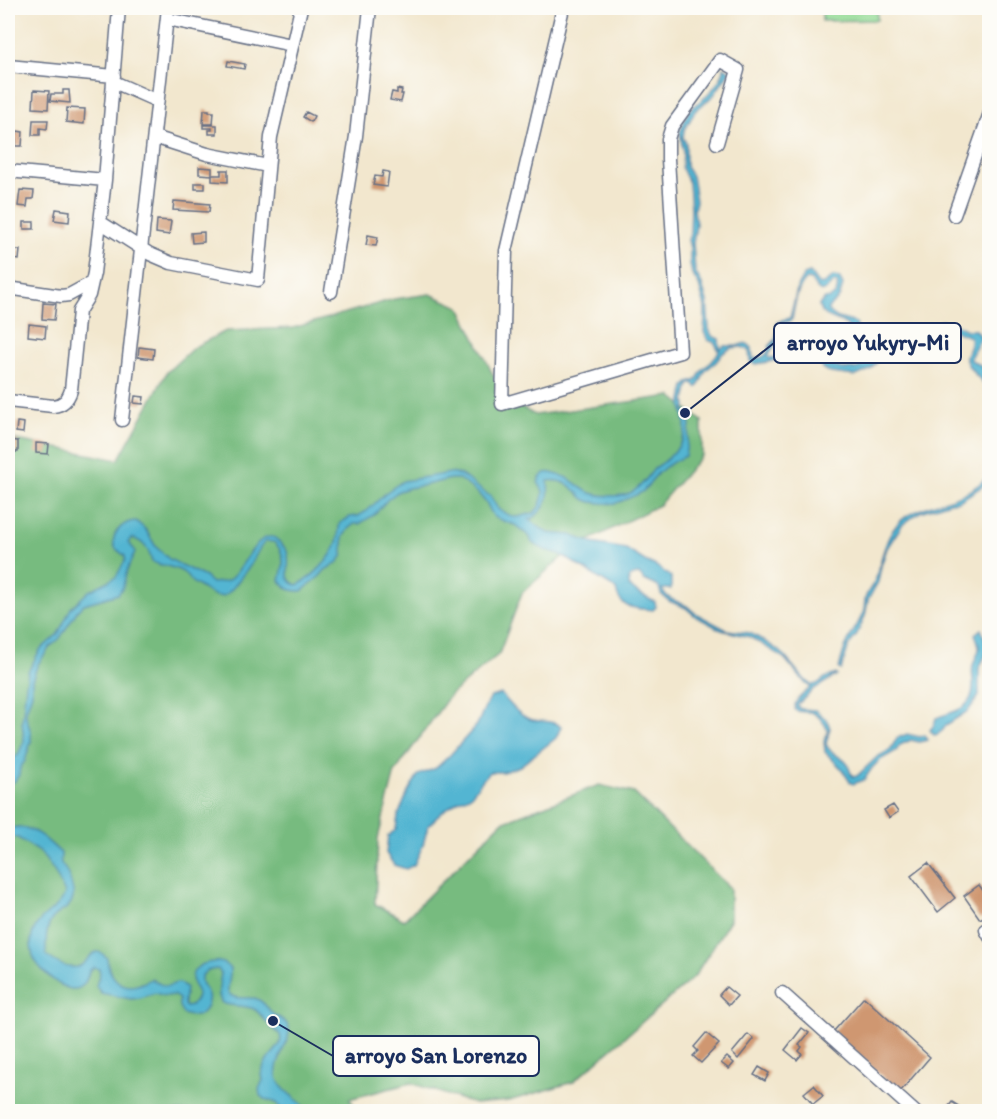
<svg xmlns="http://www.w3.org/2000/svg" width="997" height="1119" font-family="Itim,sans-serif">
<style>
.green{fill:#94db96;stroke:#58857a;stroke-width:1.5}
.forest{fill:#77bb7f;stroke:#49756e;stroke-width:1.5}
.water{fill:#53b5d2;stroke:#377298;stroke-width:1.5}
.building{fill:#cf9771}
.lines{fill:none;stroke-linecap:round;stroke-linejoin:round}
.minor-casing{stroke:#666f85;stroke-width:15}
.minor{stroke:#fff;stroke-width:12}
.leader{fill:none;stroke:#1b2f5e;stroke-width:2}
.callout-dot{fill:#1b2f5e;stroke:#fdfcf7;stroke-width:2}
.callout{fill:#fdfcf7;stroke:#1b2f5e;stroke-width:2}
.callout-label{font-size:22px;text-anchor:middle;font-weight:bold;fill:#1b2f5e}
</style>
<rect width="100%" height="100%" fill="#fdfcf7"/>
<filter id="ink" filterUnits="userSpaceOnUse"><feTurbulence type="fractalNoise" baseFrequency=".0167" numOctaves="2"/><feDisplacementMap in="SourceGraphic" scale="12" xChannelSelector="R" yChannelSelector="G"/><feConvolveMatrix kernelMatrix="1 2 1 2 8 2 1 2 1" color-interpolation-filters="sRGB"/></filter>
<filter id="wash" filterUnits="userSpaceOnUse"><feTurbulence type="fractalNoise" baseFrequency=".008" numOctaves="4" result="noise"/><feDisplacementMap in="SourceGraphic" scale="24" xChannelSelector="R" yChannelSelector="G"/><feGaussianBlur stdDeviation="1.35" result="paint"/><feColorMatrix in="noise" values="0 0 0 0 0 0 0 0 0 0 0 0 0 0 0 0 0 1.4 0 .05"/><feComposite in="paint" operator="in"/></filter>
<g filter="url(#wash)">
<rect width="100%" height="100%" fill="#f2e7ce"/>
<path class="green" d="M 822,8 L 877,8 L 877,20 L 822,21 Z"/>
<path class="forest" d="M 430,294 L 460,307 L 505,399 L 535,415 L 671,396 L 702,421 L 702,455 L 659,505 L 570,550 L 522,593 L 499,654 L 450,695 L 395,772 L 378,838 L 375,904 L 404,920 L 502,822 L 599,785 L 634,793 L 730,888 L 730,920 L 694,977 L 573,1082 L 509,1101 L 475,1104 L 411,1083 L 349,1099 L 360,1111 L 8,1112 L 8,440 L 12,439 L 118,460 L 167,372 L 194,347 L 226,331 L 293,328 L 394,299 Z"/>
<path class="water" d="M 724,67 L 730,71 L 714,95 L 695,111 L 684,131 L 683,138 L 686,143 L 686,167 L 692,176 L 696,201 L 694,209 L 696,225 L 693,243 L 695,272 L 701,282 L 707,302 L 709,329 L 712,336 L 719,339 L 720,349 C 726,344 727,346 734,346 C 743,346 744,339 752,348 L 753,359 C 763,358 768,356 769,346 C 779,338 776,335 777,323 L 782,320 L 790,318 L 798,285 L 804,275 L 810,273 L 818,284 C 826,286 827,280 833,277 L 839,278 L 843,285 L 839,298 L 828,308 L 828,311 L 838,318 L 856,323 L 857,325 C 855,336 848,350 836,349 C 831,348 826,346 821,344 L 817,349 L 817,355 L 829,365 L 843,369 L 855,369 L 864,366 L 880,348 L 892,339 L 904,328 L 916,331 L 928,332 L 937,323 L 941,321 L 953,323 L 967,330 L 975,330 L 980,335 L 981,338 L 971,356 L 971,360 L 982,366 L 984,370 L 989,376 L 989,388 C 983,382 963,365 966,356 C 968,348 972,345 970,337 L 948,328 L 935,335 L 917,339 L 904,336 L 896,341 L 870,370 L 856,376 L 831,373 L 823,369 L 806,348 L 808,342 L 814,337 L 829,340 L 844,338 L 848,332 L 848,326 C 840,319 829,319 821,312 L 819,305 L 825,299 C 834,298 839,293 837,283 L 835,282 C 823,292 821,298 811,280 L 807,279 C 796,288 795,306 792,319 L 790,321 L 780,323 C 778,329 780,332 778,338 C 776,345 771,350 768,357 L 770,358 L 782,356 L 787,350 L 790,351 C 780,362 767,362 754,364 L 750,361 L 749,350 L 742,347 L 731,348 L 723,353 L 716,362 L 706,370 L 698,387 L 696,387 L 693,383 L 689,385 L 685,401 L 686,405 L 685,410 L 690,425 L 685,456 C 671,462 660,469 651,481 C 648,485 646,489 642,492 C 641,493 618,503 616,503 C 611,504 593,503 588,501 C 583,500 581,496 577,492 C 569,484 560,479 548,481 C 548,486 549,492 548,497 C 546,506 538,516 529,520 L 548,533 L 571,535 L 592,543 L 626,549 L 645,561 L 656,566 L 671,577 L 671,589 L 662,589 L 664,593 L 671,599 L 687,606 L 695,613 L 727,630 L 750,633 L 764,641 L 781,652 L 805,680 L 812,685 L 817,684 L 825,678 L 836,674 L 837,675 L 816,688 L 814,688 L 811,692 L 798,704 L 798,707 L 801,709 L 815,710 L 827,720 L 830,728 L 826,744 C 831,755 839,755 846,762 C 850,767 849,772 853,777 L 857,776 L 877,757 L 890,750 L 897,738 L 907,734 L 920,737 L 925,735 L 928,740 L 919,742 L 911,740 L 900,745 L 896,751 L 880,760 L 872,768 L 864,780 L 853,784 L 850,782 L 841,768 L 825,752 L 824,741 L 828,731 C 825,723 818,714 810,712 C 804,711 801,713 795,710 C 793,699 805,694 811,687 L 806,684 L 784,658 L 750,637 L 721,630 L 695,616 L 686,608 L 669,601 L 661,594 L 659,587 L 644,580 L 639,574 L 631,576 L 629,578 L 629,586 L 638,593 L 655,602 L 656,607 L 653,610 C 636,608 619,610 616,589 L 560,554 L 545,550 L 532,543 L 530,537 L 515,525 L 506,522 L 494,517 L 491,512 L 487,504 L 478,493 L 459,479 L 450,479 L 426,485 L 409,488 L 399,491 L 388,499 L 374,515 L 359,524 L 354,524 L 348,529 L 343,537 L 343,555 L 338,562 L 325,570 L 320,576 L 302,591 C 291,591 286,590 280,580 C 284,566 286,553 274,542 L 266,541 C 256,549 255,562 246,571 C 231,588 228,606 204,590 C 200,587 196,585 192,582 C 189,579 187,575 183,572 C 173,566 162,566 152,562 C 149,549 144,541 131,538 L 128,543 L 134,549 L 135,552 C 132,559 129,565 127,571 C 123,581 126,586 118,594 L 84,604 L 77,611 L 60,638 L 50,647 L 38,664 L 32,680 L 32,693 L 26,711 L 26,717 L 31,732 L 31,742 L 25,761 L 20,768 L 19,775 L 14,782 L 8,785 L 8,762 L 18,755 L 24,741 L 22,722 L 26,685 L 28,672 L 40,650 L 58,634 L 71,608 L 89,591 L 116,577 L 125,561 L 125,556 C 121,552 115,550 114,545 C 111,532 125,521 136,521 L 146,530 L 156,547 L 169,559 L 205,577 L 212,583 C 218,582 225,583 230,579 C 243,570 255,535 271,537 C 277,537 278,542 282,545 C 285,549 286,547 287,552 C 292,565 281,580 297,585 C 312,579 333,557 337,542 C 339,536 338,529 340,523 L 350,517 L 358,516 L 367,511 L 388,491 L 403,481 L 450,473 L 461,475 L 484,492 L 490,496 L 499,510 L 513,517 L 518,517 L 534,513 L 540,506 L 543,495 L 543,491 L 538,482 C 543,472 545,471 555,474 C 561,476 568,477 572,481 C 578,485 584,491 591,493 C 599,496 620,497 628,494 C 639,490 647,478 654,469 C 657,466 662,464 665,461 C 673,454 681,446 684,436 C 688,421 681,412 682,400 C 683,395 684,391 685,386 L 691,381 L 696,381 L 703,369 L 709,364 L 719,352 L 715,343 L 708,340 L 704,332 L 705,319 L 705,307 L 699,285 L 692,274 L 690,263 L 690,248 L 688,240 L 690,234 L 691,208 L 689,183 L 682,168 L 683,152 L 680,132 L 688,112 L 693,107 L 708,95 L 720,80 L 724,70 Z
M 989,475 L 989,480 L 983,486 L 959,501 L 950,502 L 920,512 L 902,525 L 887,548 L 881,566 L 878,582 L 868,600 L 865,616 L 856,636 L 849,645 L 841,670 L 839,669 C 841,660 843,651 847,643 C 852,632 861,621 864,610 C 865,605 864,600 866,596 C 868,590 873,586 875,580 C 883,557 885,530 907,516 C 933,500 968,500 989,475 Z
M 981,629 L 988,646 L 987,653 L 979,668 L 979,696 L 968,711 L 946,725 L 943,730 L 938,734 L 934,735 L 930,730 L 934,725 L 936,718 C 953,711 972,710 973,688 C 974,681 971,672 973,665 C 979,648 982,652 975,634 Z
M 501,694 C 510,703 517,714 529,719 C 540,723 553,719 561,727 L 556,738 L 520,766 L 503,772 L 489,772 L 471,795 L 458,801 L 442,812 L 428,826 L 423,845 L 414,865 L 406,869 L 394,865 L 386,853 L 388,836 L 396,829 L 398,816 L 408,792 L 418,775 L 436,768 L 450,755 L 477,725 L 483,711 L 491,697 Z
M 19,827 C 38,829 48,842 61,853 C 61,857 60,860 61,863 C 61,865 66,869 66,871 C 69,876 75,892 73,898 C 70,910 59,911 53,918 C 45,928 46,943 46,955 C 55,962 65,969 77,967 C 89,965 92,941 107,958 C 108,975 120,990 137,985 C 142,984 147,981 151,979 C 155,981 162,986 166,986 C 176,986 175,978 186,988 L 184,1000 L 184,1005 L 186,1007 L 191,1006 C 194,1002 198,998 197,993 C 197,988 195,988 193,984 C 189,969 201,963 213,962 C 221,961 225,963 230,969 C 231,974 227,989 228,991 C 231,1002 250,996 257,999 C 265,1002 268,1010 274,1015 C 279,1018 285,1019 288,1026 C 291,1031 288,1038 286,1043 C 271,1077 272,1081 302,1104 L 304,1111 L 282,1111 L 277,1103 L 265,1099 L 260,1095 L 259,1089 L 263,1080 C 257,1057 286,1051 280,1035 C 278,1031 273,1030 270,1026 C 264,1020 261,1013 254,1009 C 245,1005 233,1007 222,1003 C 216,994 220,984 221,973 L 218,969 C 211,969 199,972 201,982 C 202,987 207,989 208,995 C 210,1004 203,1017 193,1016 C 190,1016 186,1015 183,1014 L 179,1006 L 179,999 L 173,995 L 166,996 L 155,993 L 140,998 L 131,999 L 101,993 L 96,986 L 100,973 L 99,969 L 94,967 L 89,971 C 88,975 87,980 84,984 C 71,1000 42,973 35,960 C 32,955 31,948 31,942 C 33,914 59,913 65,893 L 54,871 L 40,852 L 18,838 L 8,836 L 8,828 Z"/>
<g id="blocks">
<path class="building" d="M 228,61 L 245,64 L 244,69 L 227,66 Z
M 397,89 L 402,90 L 401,94 L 403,94 L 401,102 L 390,100 L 392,92 L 397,93 Z
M 34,90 L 49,91 L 48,109 L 33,108 Z
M 63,90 L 69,90 L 70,103 L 50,101 L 51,94 L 63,94 Z
M 67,108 L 85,109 L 84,124 L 66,122 Z
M 204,110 L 209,110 L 209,112 L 214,112 L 213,124 L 203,124 Z
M 306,112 L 314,116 L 311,122 L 303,117 Z
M 33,120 L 48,120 L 47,129 L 40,128 L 40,135 L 32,135 Z
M 203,125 L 217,125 L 217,134 L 209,134 L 209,130 L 212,130 L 212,128 L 203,128 Z
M 17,131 L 23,132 L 22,146 L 16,146 L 16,139 L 8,139 L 8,133 L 17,133 Z
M 199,167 L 212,168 L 212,175 L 199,174 Z
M 221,170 L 228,170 L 228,182 L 212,181 L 212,175 L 221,175 Z
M 383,171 L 389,172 L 387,187 L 373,185 L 375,176 L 382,177 Z
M 195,183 L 205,183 L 205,189 L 195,189 Z
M 20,190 L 34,191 L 33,199 L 28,199 L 27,207 L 18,206 Z
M 174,201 L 210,204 L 209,212 L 173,210 Z
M 56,209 L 70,211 L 69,222 L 54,220 Z
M 157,220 L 171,221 L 169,235 L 156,233 Z
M 24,222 L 34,222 L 34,229 L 24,229 Z
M 204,232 L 204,242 L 192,243 L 191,233 Z
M 368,235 L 378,237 L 376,246 L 366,245 Z
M 13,250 L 20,250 L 19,260 L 13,259 Z
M 43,303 L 56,304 L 54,320 L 42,319 Z
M 29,324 L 46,326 L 45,338 L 28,336 Z
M 139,347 L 154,349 L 153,359 L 138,357 Z
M 135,396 L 144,397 L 143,404 L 134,403 Z
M 17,422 L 24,423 L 23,433 L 16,432 Z
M 8,440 L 18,441 L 18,452 L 8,452 Z
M 36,443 L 49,444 L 48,454 L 36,453 Z
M 893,805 L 898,812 L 889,818 L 884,810 Z
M 928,863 L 955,898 L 938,912 L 911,876 Z
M 979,885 L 990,900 L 990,913 L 980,919 L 964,896 Z
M 726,987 L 737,996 L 729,1005 L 719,995 Z
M 864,997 L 930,1057 L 900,1092 L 833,1032 Z
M 802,1028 L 809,1033 L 799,1045 L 802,1047 L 799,1051 L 802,1054 L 797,1060 L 785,1050 Z
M 706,1033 L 719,1044 L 701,1063 L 693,1056 L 698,1051 L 694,1047 Z
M 748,1034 L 754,1039 L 738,1059 L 732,1053 Z
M 727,1057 L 734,1063 L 729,1069 L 721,1063 Z
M 759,1067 L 769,1073 L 765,1081 L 754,1075 Z
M 814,1085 L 823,1096 L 813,1104 L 804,1093 Z
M 952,1102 L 960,1107 L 957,1112 L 946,1110 Z"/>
</g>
</g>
<g filter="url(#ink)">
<use href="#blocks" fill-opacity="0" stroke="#666f85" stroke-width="1.5"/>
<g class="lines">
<g class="minor-casing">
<path id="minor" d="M 563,8 L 506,251 L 502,404 L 680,352 L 668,159 L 668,139 L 672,126 L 720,60 L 738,70 L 717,143
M 167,19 L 292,45
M 8,66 L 114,76
M 114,82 L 157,101
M 154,137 L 207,154 L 268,166
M 8,171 L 105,180
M 954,215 L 990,113
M 100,222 L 150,254 L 171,263 L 258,280 L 271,137 L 301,8
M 8,288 L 61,296 L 69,295 L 91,283
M 331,292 L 356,136 L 370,8
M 8,401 L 53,406 C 63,405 68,400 71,390 L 79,311 L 89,295 L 94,273 L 105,180 L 119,8
M 122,420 L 168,8
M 986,930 L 990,937
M 782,993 L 915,1112"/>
</g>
<use href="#minor" class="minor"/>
</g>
</g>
<path class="leader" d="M685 413L774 343M273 1021L333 1056"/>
<g class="callout-dot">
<circle cx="685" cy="413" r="6"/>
<circle cx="273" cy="1021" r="6"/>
</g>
<g class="callout">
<rect x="774" y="323" width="187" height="40" rx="6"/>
<rect x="333" y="1036" width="206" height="40" rx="6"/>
</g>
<g class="callout-label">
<text x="868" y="350">arroyo Yukyry-Mi</text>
<text x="436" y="1063">arroyo San Lorenzo</text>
</g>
<rect width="997" height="1119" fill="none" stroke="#fdfcf7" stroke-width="30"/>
</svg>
